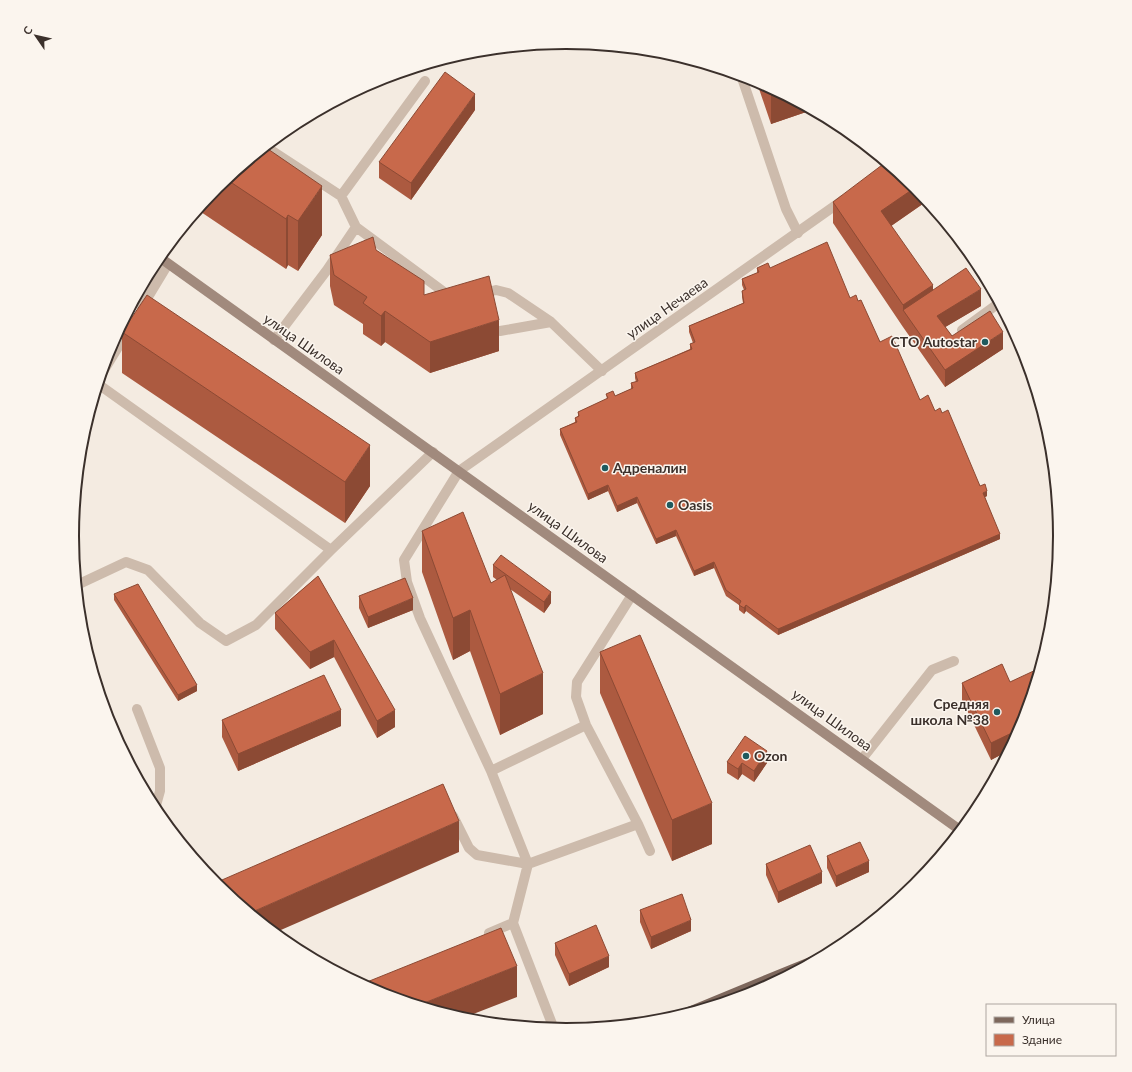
<svg xmlns="http://www.w3.org/2000/svg" width="1132" height="1072" font-family="Lato,sans-serif">
<style>
.lines{fill:none;stroke-linecap:round;stroke-linejoin:round}
.service{stroke:#cdbbac;stroke-width:10}
.minor{stroke:#cdbbac;stroke-width:10}
.secondary{stroke:#a18a7d;stroke-width:10}
.primary{stroke:#7d675c;stroke-width:10}
.wall{fill:#ac5a40}
.shaded-wall{fill:#8c4a34}
.building{fill:#c8694b;stroke:#8c4a34}
.poi-dot{fill:#1f5a5e;stroke:#fbf5ee;stroke-width:1.5}
.labels{text-anchor:middle;stroke-width:3;stroke-linejoin:round;paint-order:stroke}
.street-label{font-size:14px;fill:#3b302b;stroke:#fbf5ee}
.poi-label{font-size:14px;font-weight:bold;fill:#3b302b;stroke:#fbf5ee;text-anchor:start}
.rim{fill:none;stroke:#3b302b;stroke-width:2}
</style>
<rect width="100%" height="100%" fill="#f4ebe1"/>
<g class="lines">
<path class="service" d="M 741,75 L 786,209 L 798,233
M 425,81 L 341,196 L 356,227 L 448,295 L 453,296
M 266,147 L 341,196
M 966,248 L 995,296
M 480,294 L 496,290 L 508,293 L 551,322 L 602,371
M 142,307 L 168,264
M 962,330 L 999,303
M 500,331 L 551,322
M 274,340 L 327,270 L 356,227
M 101,375 L 128,331
M 98,384 L 331,550
M 459,471 L 404,560 L 407,582 L 420,618 L 491,771 L 586,725
M 77,585 L 126,562 L 148,570 L 200,623 L 226,641 L 256,625 L 331,550 L 433,452
M 632,595 L 577,682 L 576,697 L 586,725 L 638,824 L 650,851
M 137,709 L 160,768 L 160,791 L 155,809
M 862,759 L 932,670 L 954,661
M 491,771 L 528,864
M 453,816 L 469,848 L 477,855 L 528,864
M 489,933 L 513,923
M 554,1029 L 513,923 L 528,864 L 638,824"/>
<path class="minor" d="M 459,471 L 843,200"/>
<path class="secondary" d="M 159,257 L 960,830"/>
<path class="primary" d="M 686,1013 L 815,960"/>
</g>
<path class="wall" d="M 756,80 L 812,110 L 771,124 Z
M 475,110 L 411,200 L 379,178 L 379,162 Z
M 265,147 L 322,235 L 298,271 L 288,265 L 286,269 L 198,210 L 217,187 Z
M 915,187 L 927,201 L 891,226 L 933,290 L 981,306 L 945,327 L 952,336 L 1003,349 L 945,387 L 903,327 L 833,223 L 833,202 Z
M 376,250 L 424,295 L 499,351 L 430,373 L 385,342 L 381,346 L 363,334 L 363,324 L 334,305 L 330,286 L 330,255 Z
M 757,268 L 770,268 L 858,301 L 880,342 L 920,400 L 935,411 L 942,413 L 980,486 L 987,496 L 985,497 L 1000,539 L 778,635 L 746,611 L 744,614 L 739,610 L 739,605 L 726,596 L 714,568 L 694,576 L 676,536 L 656,544 L 637,503 L 617,512 L 608,491 L 588,500 L 560,435 L 560,429 L 575,422 L 575,418 L 578,416 L 578,412 L 607,399 L 606,394 L 615,396 L 631,389 L 631,383 L 636,382 L 635,378 L 635,373 L 690,349 L 690,344 L 693,343 L 689,332 L 689,326 L 743,303 L 742,297 L 742,291 L 744,290 L 742,285 L 742,279 L 757,273 Z
M 122,332 L 370,486 L 345,523 L 122,373 Z
M 422,531 L 491,583 L 497,580 L 493,577 L 493,565 L 551,603 L 544,613 L 510,589 L 543,714 L 500,735 L 470,651 L 453,660 L 422,572 Z
M 318,576 L 395,727 L 377,738 L 334,657 L 310,669 L 275,629 L 275,613 Z
M 114,594 L 197,691 L 178,701 L 114,600 Z
M 359,596 L 413,610 L 368,628 L 359,608 Z
M 600,652 L 712,844 L 672,861 L 600,693 Z
M 962,683 L 1022,725 L 1008,751 L 991,760 L 962,700 Z
M 222,720 L 341,726 L 238,771 L 222,737 Z
M 727,762 L 767,763 L 754,782 L 742,774 L 738,780 L 727,773 Z
M 827,856 L 869,872 L 836,887 L 827,868 Z
M 766,864 L 822,883 L 778,903 L 766,875 Z
M 640,910 L 691,931 L 651,949 L 640,922 Z
M 555,943 L 609,967 L 569,986 L 555,955 Z"/>
<path class="shaded-wall" d="M 771,88 L 812,110 L 771,124 Z
M 475,94 L 475,110 L 411,200 L 411,183 Z
M 322,186 L 322,235 L 298,271 L 298,221 Z
M 916,187 L 927,201 L 881,233 L 881,211 Z
M 288,215 L 288,265 L 286,269 L 286,219 Z
M 933,285 L 933,306 L 903,310 L 903,305 Z
M 981,289 L 981,306 L 937,332 L 937,316 Z
M 385,311 L 385,342 L 381,346 L 381,316 Z
M 499,320 L 499,351 L 430,373 L 430,342 Z
M 1003,332 L 1003,349 L 945,387 L 945,370 Z
M 370,445 L 370,486 L 345,523 L 345,482 Z
M 608,485 L 608,491 L 588,500 L 588,494 Z
M 987,491 L 987,496 L 983,498 L 983,493 Z
M 637,497 L 637,503 L 617,512 L 617,506 Z
M 676,530 L 676,536 L 656,544 L 656,539 Z
M 1000,534 L 1000,539 L 778,635 L 778,629 Z
M 714,562 L 714,568 L 694,576 L 694,571 Z
M 551,592 L 551,603 L 544,613 L 544,602 Z
M 413,598 L 413,610 L 368,628 L 368,617 Z
M 746,605 L 746,611 L 744,614 L 744,608 Z
M 470,610 L 470,651 L 453,660 L 453,618 Z
M 334,640 L 334,657 L 310,669 L 310,652 Z
M 543,673 L 543,714 L 500,735 L 500,694 Z
M 197,685 L 197,691 L 178,701 L 178,695 Z
M 341,710 L 341,726 L 238,771 L 238,754 Z
M 395,710 L 395,727 L 377,738 L 377,721 Z
M 1020,729 L 1008,751 L 991,760 L 991,743 Z
M 767,751 L 767,763 L 754,782 L 754,771 Z
M 742,763 L 742,774 L 738,780 L 738,769 Z
M 712,803 L 712,844 L 672,861 L 672,820 Z
M 459,821 L 459,852 L 274,933 L 250,913 Z
M 869,861 L 869,872 L 836,887 L 836,876 Z
M 822,872 L 822,883 L 778,903 L 778,892 Z
M 691,920 L 691,931 L 651,949 L 651,937 Z
M 609,956 L 609,967 L 569,986 L 569,974 Z
M 517,966 L 517,997 L 463,1018 L 419,1005 Z"/>
<path class="building" d="M 445,72 L 475,94 L 411,183 L 379,162 Z
M 265,147 L 322,186 L 298,221 L 288,215 L 286,219 L 226,179 Z
M 886,162 L 916,187 L 881,211 L 933,285 L 903,305 L 833,202 Z
M 373,237 L 376,250 L 424,281 L 424,295 L 489,276 L 499,320 L 430,342 L 385,311 L 381,316 L 363,303 L 367,297 L 334,275 L 330,255 Z
M 827,242 L 850,298 L 856,295 L 858,301 L 861,300 L 880,342 L 892,336 L 920,400 L 928,395 L 935,411 L 940,408 L 942,413 L 948,410 L 980,486 L 985,484 L 987,491 L 983,493 L 1000,534 L 778,629 L 746,605 L 744,608 L 739,605 L 741,601 L 726,590 L 714,562 L 694,571 L 676,530 L 656,539 L 637,497 L 617,506 L 608,485 L 588,494 L 560,429 L 577,422 L 575,418 L 579,416 L 578,412 L 608,398 L 606,394 L 613,391 L 615,396 L 633,388 L 631,383 L 638,381 L 635,373 L 692,349 L 690,344 L 695,342 L 689,326 L 744,303 L 742,291 L 746,289 L 742,279 L 759,272 L 757,268 L 768,263 L 770,268 Z
M 966,268 L 981,289 L 937,316 L 952,336 L 990,311 L 1003,332 L 945,370 L 903,310 Z
M 147,295 L 370,445 L 345,482 L 122,332 Z
M 463,512 L 491,583 L 505,575 L 543,673 L 500,694 L 470,610 L 453,618 L 422,531 Z
M 501,555 L 551,592 L 544,602 L 493,565 Z
M 318,576 L 395,710 L 377,721 L 334,640 L 310,652 L 275,613 Z
M 405,578 L 413,598 L 368,617 L 359,596 Z
M 138,584 L 197,685 L 178,695 L 114,594 Z
M 640,635 L 712,803 L 672,820 L 600,652 Z
M 1002,664 L 1010,682 L 1040,668 L 1022,725 L 1020,729 L 991,743 L 962,683 Z
M 324,675 L 341,710 L 238,754 L 222,720 Z
M 745,736 L 767,751 L 754,771 L 742,763 L 738,769 L 727,762 Z
M 443,784 L 459,821 L 250,913 L 215,883 Z
M 860,842 L 869,861 L 836,876 L 827,856 Z
M 810,845 L 822,872 L 778,892 L 766,864 Z
M 682,894 L 691,920 L 651,937 L 640,910 Z
M 596,925 L 609,956 L 569,974 L 555,943 Z
M 501,928 L 517,966 L 419,1005 L 377,992 L 362,984 Z"/>
<g class="poi-dot">
<circle cx="985" cy="342" r="4"/>
<circle cx="605" cy="468" r="4"/>
<circle cx="670" cy="505" r="4"/>
<circle cx="997" cy="712" r="4"/>
<circle cx="746" cy="756" r="4"/>
</g>
<g class="labels">
<g class="street-label">
<text transform="translate(667 308) rotate(-35)" y="5">улица Нечаева</text>
<text transform="translate(304 344) rotate(35)" y="5">улица Шилова</text>
<text transform="translate(568 532) rotate(36)" y="5">улица Шилова</text>
<text transform="translate(832 720) rotate(36)" y="5">улица Шилова</text>
</g>
<g class="poi-label">
<text x="977" y="347" text-anchor="end">СТО Autostar</text>
<text x="613" y="473">Адреналин</text>
<text x="678" y="510">Oasis</text>
<text x="989" y="709" text-anchor="end">Средняя<tspan x="989" dy="16">школа №38</tspan></text>
<text x="754" y="761">Ozon</text>
</g>
</g>
<path d="M0 0H1132V1072H0ZM79 536a487 487 0 1 1 974 0a487 487 0 1 1-974 0Z" fill="#fbf5ee" fill-rule="evenodd"/>
<path class="rim" d="M79 536a487 487 0 1 1 974 0a487 487 0 1 1-974 0Z"/>
<rect x="986" y="1004" width="130" height="52" fill="#fbf5ee" stroke="#aea6a0"/>
<rect x="994" y="1017" width="20" height="6" fill="#7d675c" stroke="#aea6a0"/>
<text x="1022" y="1024" font-size="12" fill="#3b302b">Улица</text>
<rect x="994" y="1034" width="20" height="12" fill="#c8694b" stroke="#aea6a0"/>
<text x="1022" y="1044" font-size="12" fill="#3b302b">Здание</text>
<g transform="translate(36 36) rotate(304)" stroke="#fbf5ee" stroke-width="3" paint-order="stroke">
<path d="M0-3L7 15L0 10L-7 15Z" fill="#3b302b"/>
<text y="-6" font-size="11" font-weight="bold" text-anchor="middle" fill="#3b302b">С</text>
</g>
</svg>
